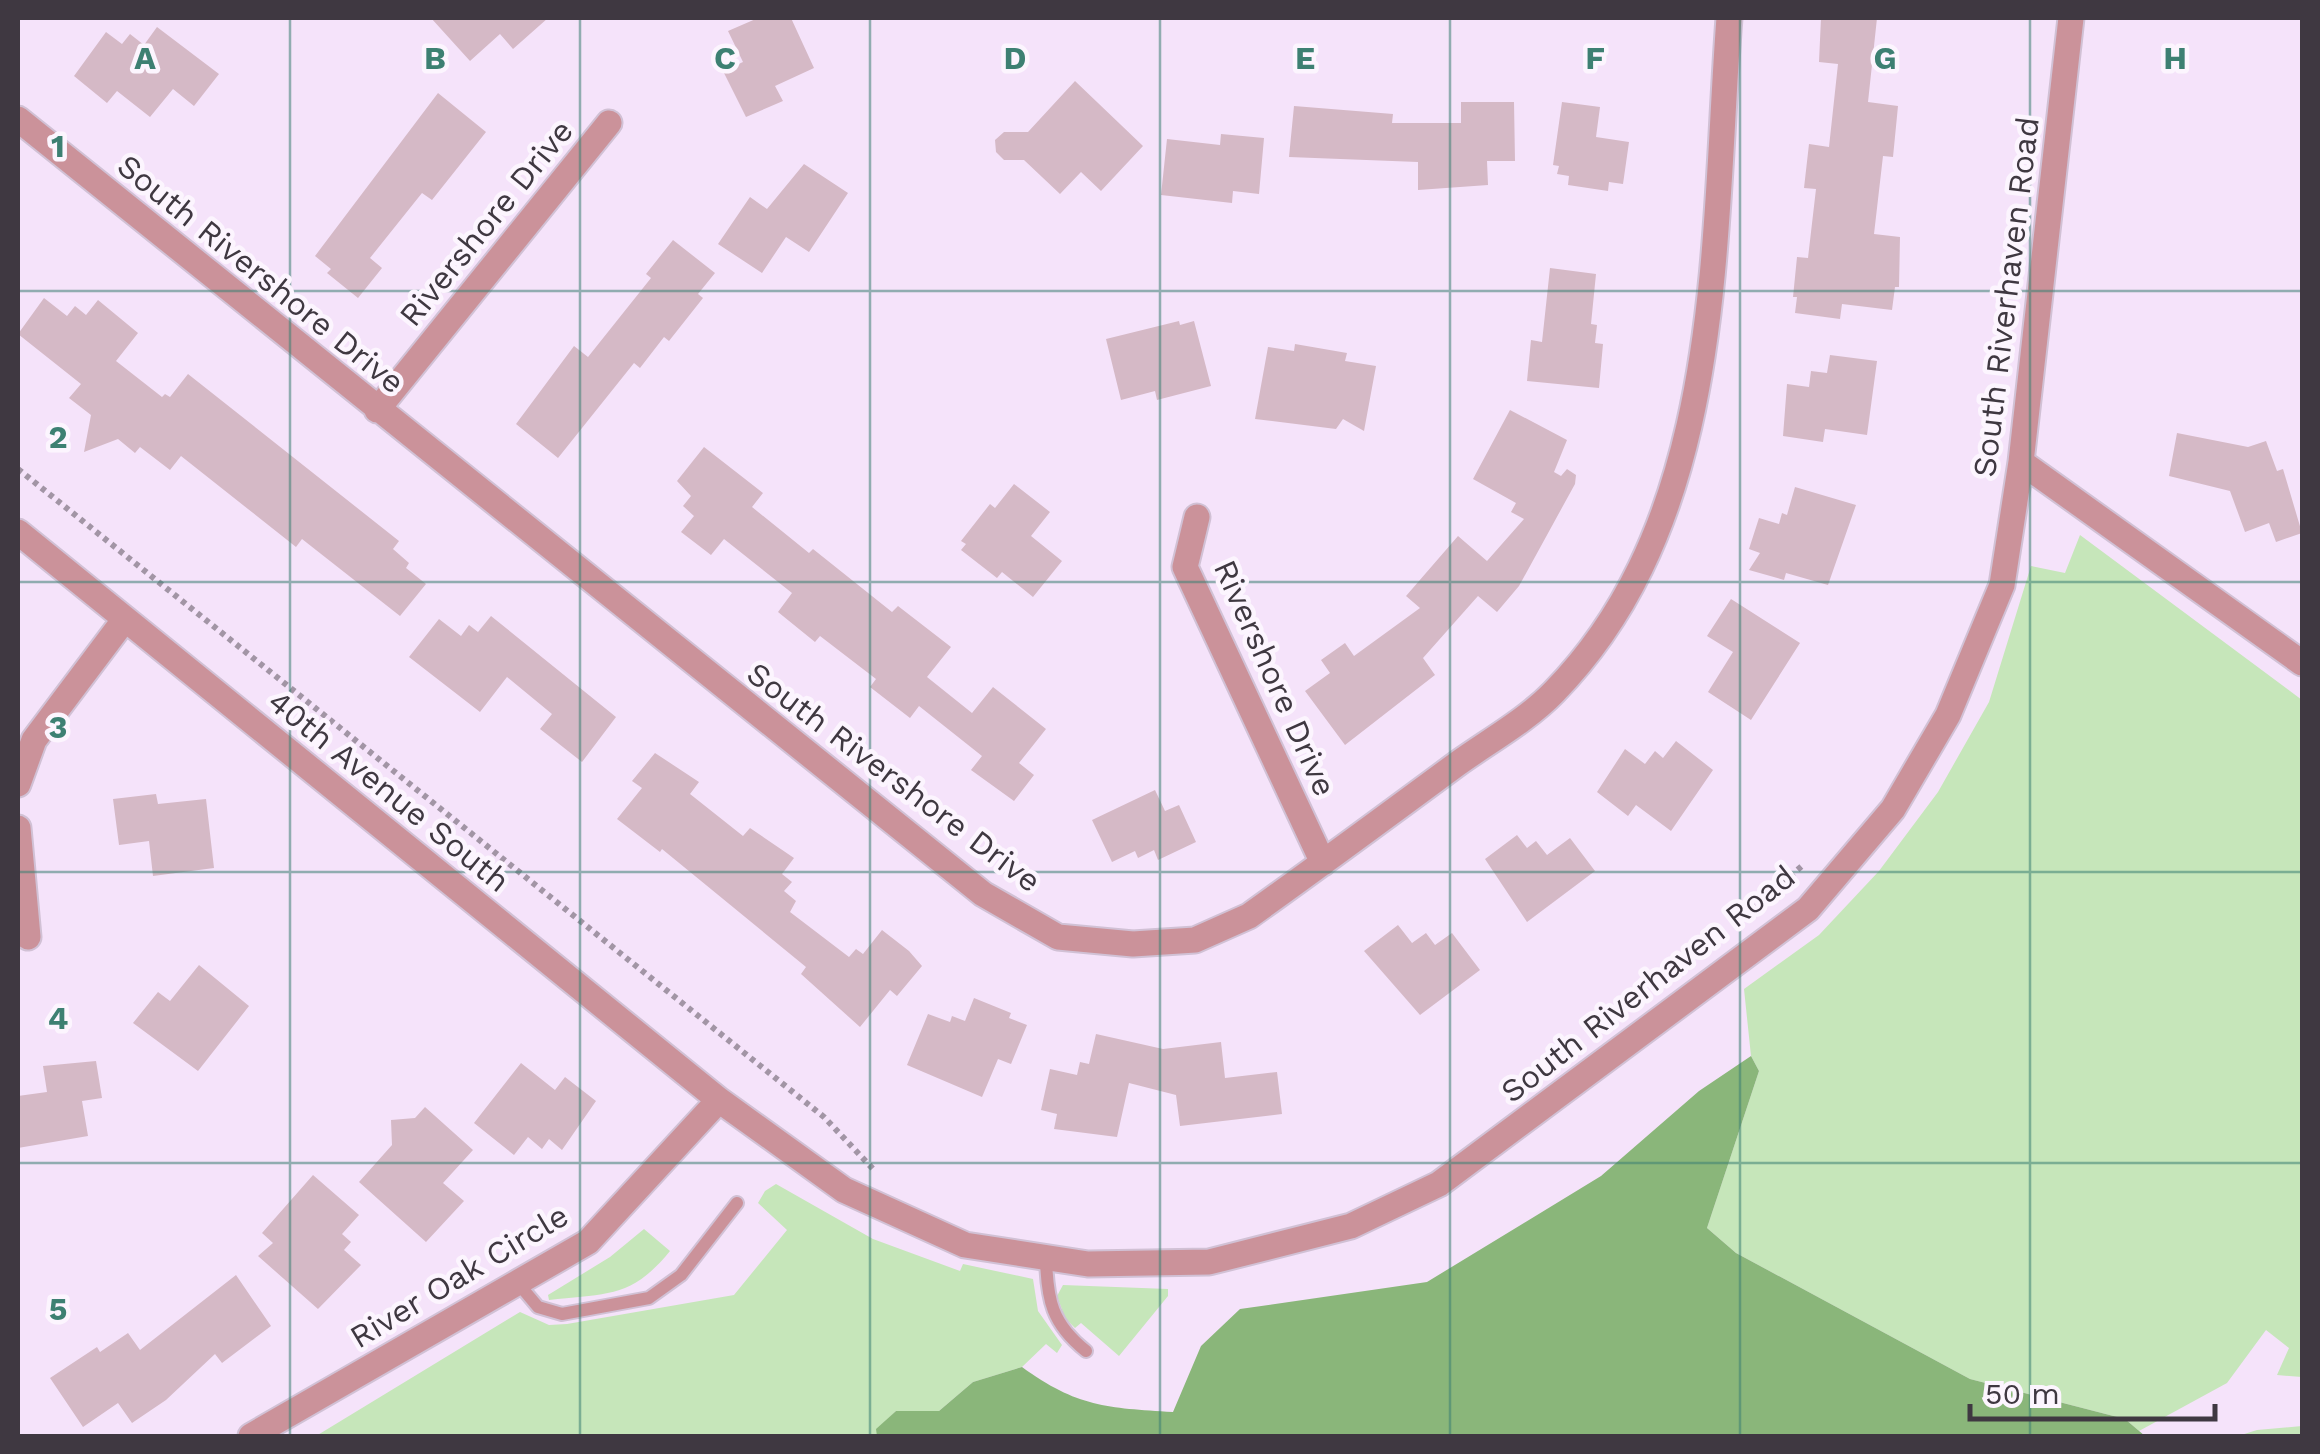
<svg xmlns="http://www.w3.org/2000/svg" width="2320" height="1454" font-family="'Work Sans',sans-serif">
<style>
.green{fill:#c6e6ba}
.forest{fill:#8ab67a}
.building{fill:#d5b9c6}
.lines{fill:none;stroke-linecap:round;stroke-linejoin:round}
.service-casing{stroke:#d1c1d5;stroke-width:16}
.minor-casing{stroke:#d1c1d5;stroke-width:29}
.path{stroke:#a295a5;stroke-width:6;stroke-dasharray:5 5;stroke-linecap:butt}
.service{stroke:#cb929a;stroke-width:12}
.minor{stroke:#cb929a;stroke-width:25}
.grid{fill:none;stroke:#3d8072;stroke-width:2.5;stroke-opacity:0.55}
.labels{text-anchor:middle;stroke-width:9;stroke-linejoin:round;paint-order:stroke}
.street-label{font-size:32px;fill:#3f3841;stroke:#fcf5fe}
.grid-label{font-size:32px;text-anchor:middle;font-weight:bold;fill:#3d8072;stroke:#fcf5fe;stroke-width:9;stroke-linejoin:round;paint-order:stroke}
</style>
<rect width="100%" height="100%" fill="#f5e3fa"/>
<path class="green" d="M 2080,535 L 2302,700 L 2302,1377 L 2277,1375 L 2289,1348 L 2266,1330 L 2227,1383 L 2139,1431 L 2125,1419 L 1970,1379 L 1736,1253 L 1707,1228 L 1759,1071 L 1751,1056 L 1744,989 L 1819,935 L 1879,871 L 1938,792 L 1989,702 L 2031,566 L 2065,573 Z
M 776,1184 L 873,1239 L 960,1271 L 963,1264 L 1033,1279 L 1038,1311 L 1062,1345 L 1057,1353 L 1046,1344 L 1022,1367 L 973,1382 L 939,1411 L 896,1411 L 877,1429 L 877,1436 L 316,1436 L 520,1312 L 549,1325 L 567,1324 L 734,1295 L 787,1230 L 758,1203 L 765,1191 Z
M 644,1229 L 670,1251 C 631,1299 607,1293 549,1300 L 548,1295 L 610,1257 Z
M 1063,1285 L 1168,1289 L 1168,1296 L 1119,1356 L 1081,1323 L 1075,1328 L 1065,1318 L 1057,1296 Z
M 2302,1426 L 2302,1436 L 2238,1436 L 2257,1430 Z"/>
<path class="forest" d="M 1751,1056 L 1759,1071 L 1707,1228 L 1736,1253 L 1970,1379 L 2125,1419 L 2145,1436 L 877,1436 L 876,1429 L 896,1411 L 939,1411 L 973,1382 L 1022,1367 C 1077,1407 1107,1408 1173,1412 L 1201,1346 L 1240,1309 L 1427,1282 L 1601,1176 L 1699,1091 Z"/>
<path class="building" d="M 431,18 L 548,18 L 513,49 L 500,34 L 470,61 Z
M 758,18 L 791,18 L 814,68 L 775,86 L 783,101 L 746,117 L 723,71 L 743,62 L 728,31 Z
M 1821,18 L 1877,18 L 1868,102 L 1898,106 L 1893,157 L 1883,156 L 1874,234 L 1900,237 L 1899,287 L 1895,287 L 1892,310 L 1842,304 L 1840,319 L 1795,313 L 1797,297 L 1793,297 L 1797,257 L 1808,258 L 1816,189 L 1804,188 L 1809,144 L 1829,147 L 1838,64 L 1819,62 Z
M 157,27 L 219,74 L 194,106 L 173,89 L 150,117 L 117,91 L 107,103 L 74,76 L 106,32 L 122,44 L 130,34 L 144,45 Z
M 1075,81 L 1143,146 L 1101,191 L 1081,172 L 1060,194 L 1024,160 L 1004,160 L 996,152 L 995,140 L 1004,132 L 1028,132 Z
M 438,93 L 486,132 L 432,200 L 422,193 L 370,258 L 382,268 L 358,298 L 327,273 L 331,269 L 315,256 Z
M 1461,102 L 1514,102 L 1515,161 L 1487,161 L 1488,185 L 1418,190 L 1418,162 L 1289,157 L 1294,106 L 1393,114 L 1392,123 L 1461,123 Z
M 1562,102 L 1600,107 L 1596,137 L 1629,142 L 1623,184 L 1609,182 L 1608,191 L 1568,185 L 1569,176 L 1557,174 L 1559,166 L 1553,165 Z
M 1221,134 L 1264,138 L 1259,194 L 1233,191 L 1232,203 L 1161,195 L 1167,139 L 1220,145 Z
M 804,164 L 848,193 L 809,252 L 786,237 L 762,273 L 718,244 L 750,197 L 767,209 Z
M 673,240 L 715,273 L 698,294 L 703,298 L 669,341 L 664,337 L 640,368 L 634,363 L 558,458 L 516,424 L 574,346 L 588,357 L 651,278 L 646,274 Z
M 1550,268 L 1596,274 L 1591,324 L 1597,325 L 1595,343 L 1603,344 L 1599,388 L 1527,381 L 1531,340 L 1542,342 Z
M 44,298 L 67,316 L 75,306 L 86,315 L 98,300 L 138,333 L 116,361 L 162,397 L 165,394 L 170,397 L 188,374 L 399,541 L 393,549 L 409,563 L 406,568 L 426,584 L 400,616 L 302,539 L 296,547 L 181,456 L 170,470 L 140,447 L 135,453 L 118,439 L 84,452 L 91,415 L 69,398 L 81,384 L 18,334 Z
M 1179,321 L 1180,325 L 1194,321 L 1211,386 L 1157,400 L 1155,391 L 1121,400 L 1106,339 Z
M 1295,344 L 1347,353 L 1345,361 L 1376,366 L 1364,431 L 1343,419 L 1336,429 L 1255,419 L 1268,347 L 1294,351 Z
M 1830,355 L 1877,361 L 1867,435 L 1825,429 L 1823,442 L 1783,436 L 1787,384 L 1809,387 L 1811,371 L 1827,373 Z
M 1510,410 L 1567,440 L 1554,472 L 1561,476 L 1567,469 L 1576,475 L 1575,484 L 1519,586 L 1497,612 L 1478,596 L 1423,658 L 1435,675 L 1345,745 L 1305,691 L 1330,673 L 1321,660 L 1345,643 L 1354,656 L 1420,608 L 1406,596 L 1458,536 L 1487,561 L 1524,519 L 1511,512 L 1516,503 L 1473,479 Z
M 2177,433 L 2248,447 L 2266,441 L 2277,471 L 2283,469 L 2302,533 L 2276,542 L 2269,523 L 2245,532 L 2230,491 L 2169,476 Z
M 704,447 L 763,493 L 752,507 L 809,553 L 813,549 L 892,612 L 898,606 L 951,647 L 927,677 L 972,713 L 993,687 L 1046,729 L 1019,763 L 1034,775 L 1014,801 L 971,770 L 982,756 L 919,706 L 910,718 L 870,687 L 876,679 L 820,636 L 815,642 L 778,612 L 792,593 L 724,539 L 711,555 L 681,532 L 694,516 L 683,506 L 691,496 L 677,481 Z
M 1014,484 L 1050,512 L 1031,536 L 1062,561 L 1033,597 L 1002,572 L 997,578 L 961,550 L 966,544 L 961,541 L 990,504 L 995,508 Z
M 1795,487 L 1856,505 L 1828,585 L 1786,573 L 1784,580 L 1749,570 L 1760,553 L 1749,549 L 1759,518 L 1779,524 L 1782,513 L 1787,515 Z
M 1731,599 L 1800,643 L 1751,720 L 1708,692 L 1733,652 L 1707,636 Z
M 491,616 L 616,717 L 582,762 L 540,729 L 552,714 L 507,677 L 480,712 L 409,657 L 439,619 L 461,636 L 469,625 L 478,632 Z
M 1676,741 L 1713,770 L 1671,831 L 1636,805 L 1628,816 L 1597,792 L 1625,749 L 1645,764 L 1655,751 L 1663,758 Z
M 655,753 L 699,782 L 690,794 L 743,836 L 750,828 L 794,858 L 782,874 L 792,882 L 784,891 L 796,901 L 790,912 L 849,957 L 856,949 L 863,954 L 882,930 L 909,951 L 922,966 L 897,996 L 890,990 L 860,1027 L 801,974 L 806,967 L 662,849 L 660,852 L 617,819 L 642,788 L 632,781 Z
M 1155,790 L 1165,811 L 1179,805 L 1196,842 L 1158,860 L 1154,850 L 1138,858 L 1135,851 L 1112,862 L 1092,820 Z
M 156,794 L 158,804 L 206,799 L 214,868 L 153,876 L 149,841 L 119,845 L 113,799 Z
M 1517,835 L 1527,848 L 1536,841 L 1547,855 L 1570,838 L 1595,871 L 1527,922 L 1485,859 Z
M 1398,925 L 1412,943 L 1426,933 L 1435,945 L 1452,933 L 1480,970 L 1420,1015 L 1364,951 Z
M 199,965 L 249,1006 L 198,1071 L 133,1023 L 158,992 L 170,1001 Z
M 974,998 L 1011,1013 L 1009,1018 L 1027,1025 L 1011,1064 L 998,1059 L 982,1097 L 907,1065 L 928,1014 L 950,1022 L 952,1016 L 965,1021 Z
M 1096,1034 L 1163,1049 L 1221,1042 L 1225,1078 L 1277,1072 L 1282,1114 L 1180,1126 L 1176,1095 L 1129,1083 L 1117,1137 L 1054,1129 L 1057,1114 L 1041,1110 L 1050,1069 L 1077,1075 L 1080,1062 L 1089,1064 Z
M 96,1061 L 102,1098 L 82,1101 L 88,1136 L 18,1148 L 18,1096 L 47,1092 L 43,1066 Z
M 521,1063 L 555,1090 L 565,1077 L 596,1101 L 562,1150 L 549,1139 L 542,1149 L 528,1137 L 514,1155 L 474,1123 Z
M 425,1107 L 473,1150 L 443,1183 L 464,1201 L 426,1242 L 359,1182 L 392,1145 L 391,1120 L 415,1118 Z
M 313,1175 L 359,1215 L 342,1234 L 351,1242 L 344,1250 L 361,1265 L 318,1309 L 258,1256 L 273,1243 L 262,1233 Z
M 236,1275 L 271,1326 L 222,1363 L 215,1354 L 166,1400 L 132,1423 L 118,1403 L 83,1427 L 50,1378 L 97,1347 L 100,1352 L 128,1333 L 140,1350 Z"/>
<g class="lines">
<g class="service-casing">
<path id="service" d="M 1046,1258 C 1047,1300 1052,1324 1086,1351
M 517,1282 L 538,1307 L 562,1314 L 649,1298 L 681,1275 L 737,1203"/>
</g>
<g class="minor-casing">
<path id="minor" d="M 18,119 L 983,894 L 1058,937 L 1133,944 L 1195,940 L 1249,916 C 1319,866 1388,815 1457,764 C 1489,741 1527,720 1554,692 C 1725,517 1712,244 1729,18
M 377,410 L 609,123
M 2021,462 L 2302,663
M 1197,517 L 1185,567 L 1323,863
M 18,532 L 719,1100 L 844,1190 L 965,1245 L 1088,1264 L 1209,1262 L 1351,1226 L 1439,1184 L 1808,909 L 1893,809 L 1948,715 L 2002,585 L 2021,462 L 2071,18
M 18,784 L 34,740 L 125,619
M 18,828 L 28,937
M 251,1436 L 588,1242 L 719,1100"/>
</g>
<path class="path" d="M 18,469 L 824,1117 L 875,1171
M 1737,922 L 1803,865"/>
<use href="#service" class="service"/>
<use href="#minor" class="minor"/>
</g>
<path class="grid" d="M 290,18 L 290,1436M 580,18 L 580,1436M 870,18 L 870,1436M 1160,18 L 1160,1436M 1450,18 L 1450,1436M 1740,18 L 1740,1436M 2030,18 L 2030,1436M 18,291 L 2302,291M 18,582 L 2302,582M 18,872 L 2302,872M 18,1163 L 2302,1163"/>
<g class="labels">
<g class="street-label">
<text transform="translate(486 223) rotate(-51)" y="11">Rivershore Drive</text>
<text transform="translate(261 274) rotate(39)" y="11">South Rivershore Drive</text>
<text transform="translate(2006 297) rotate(-83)" y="11">South Riverhaven Road</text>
<text transform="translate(1275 678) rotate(66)" y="11">Rivershore Drive</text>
<text transform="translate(894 777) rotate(37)" y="11">South Rivershore Drive</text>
<text transform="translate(389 791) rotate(39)" y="11">40th Avenue South</text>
<text transform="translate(1648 984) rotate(-38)" y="11">South Riverhaven Road</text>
<text transform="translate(459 1276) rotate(-31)" y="11">River Oak Circle</text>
</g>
</g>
<g class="grid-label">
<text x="145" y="69">A</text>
<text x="435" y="69">B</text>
<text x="725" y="69">C</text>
<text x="1015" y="69">D</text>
<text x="1305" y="69">E</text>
<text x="1595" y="69">F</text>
<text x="1885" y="69">G</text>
<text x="2175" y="69">H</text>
<text x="58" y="157">1</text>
<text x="58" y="448">2</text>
<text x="58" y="738">3</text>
<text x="58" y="1029">4</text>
<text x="58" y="1320">5</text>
</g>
<rect width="2320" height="1454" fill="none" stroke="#3f3841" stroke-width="40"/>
<path d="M1970 1404v15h245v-15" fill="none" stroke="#3f3841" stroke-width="5"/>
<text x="1985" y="1404" font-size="30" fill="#3f3841" stroke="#fcf5fe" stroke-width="8" paint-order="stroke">50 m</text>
</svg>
